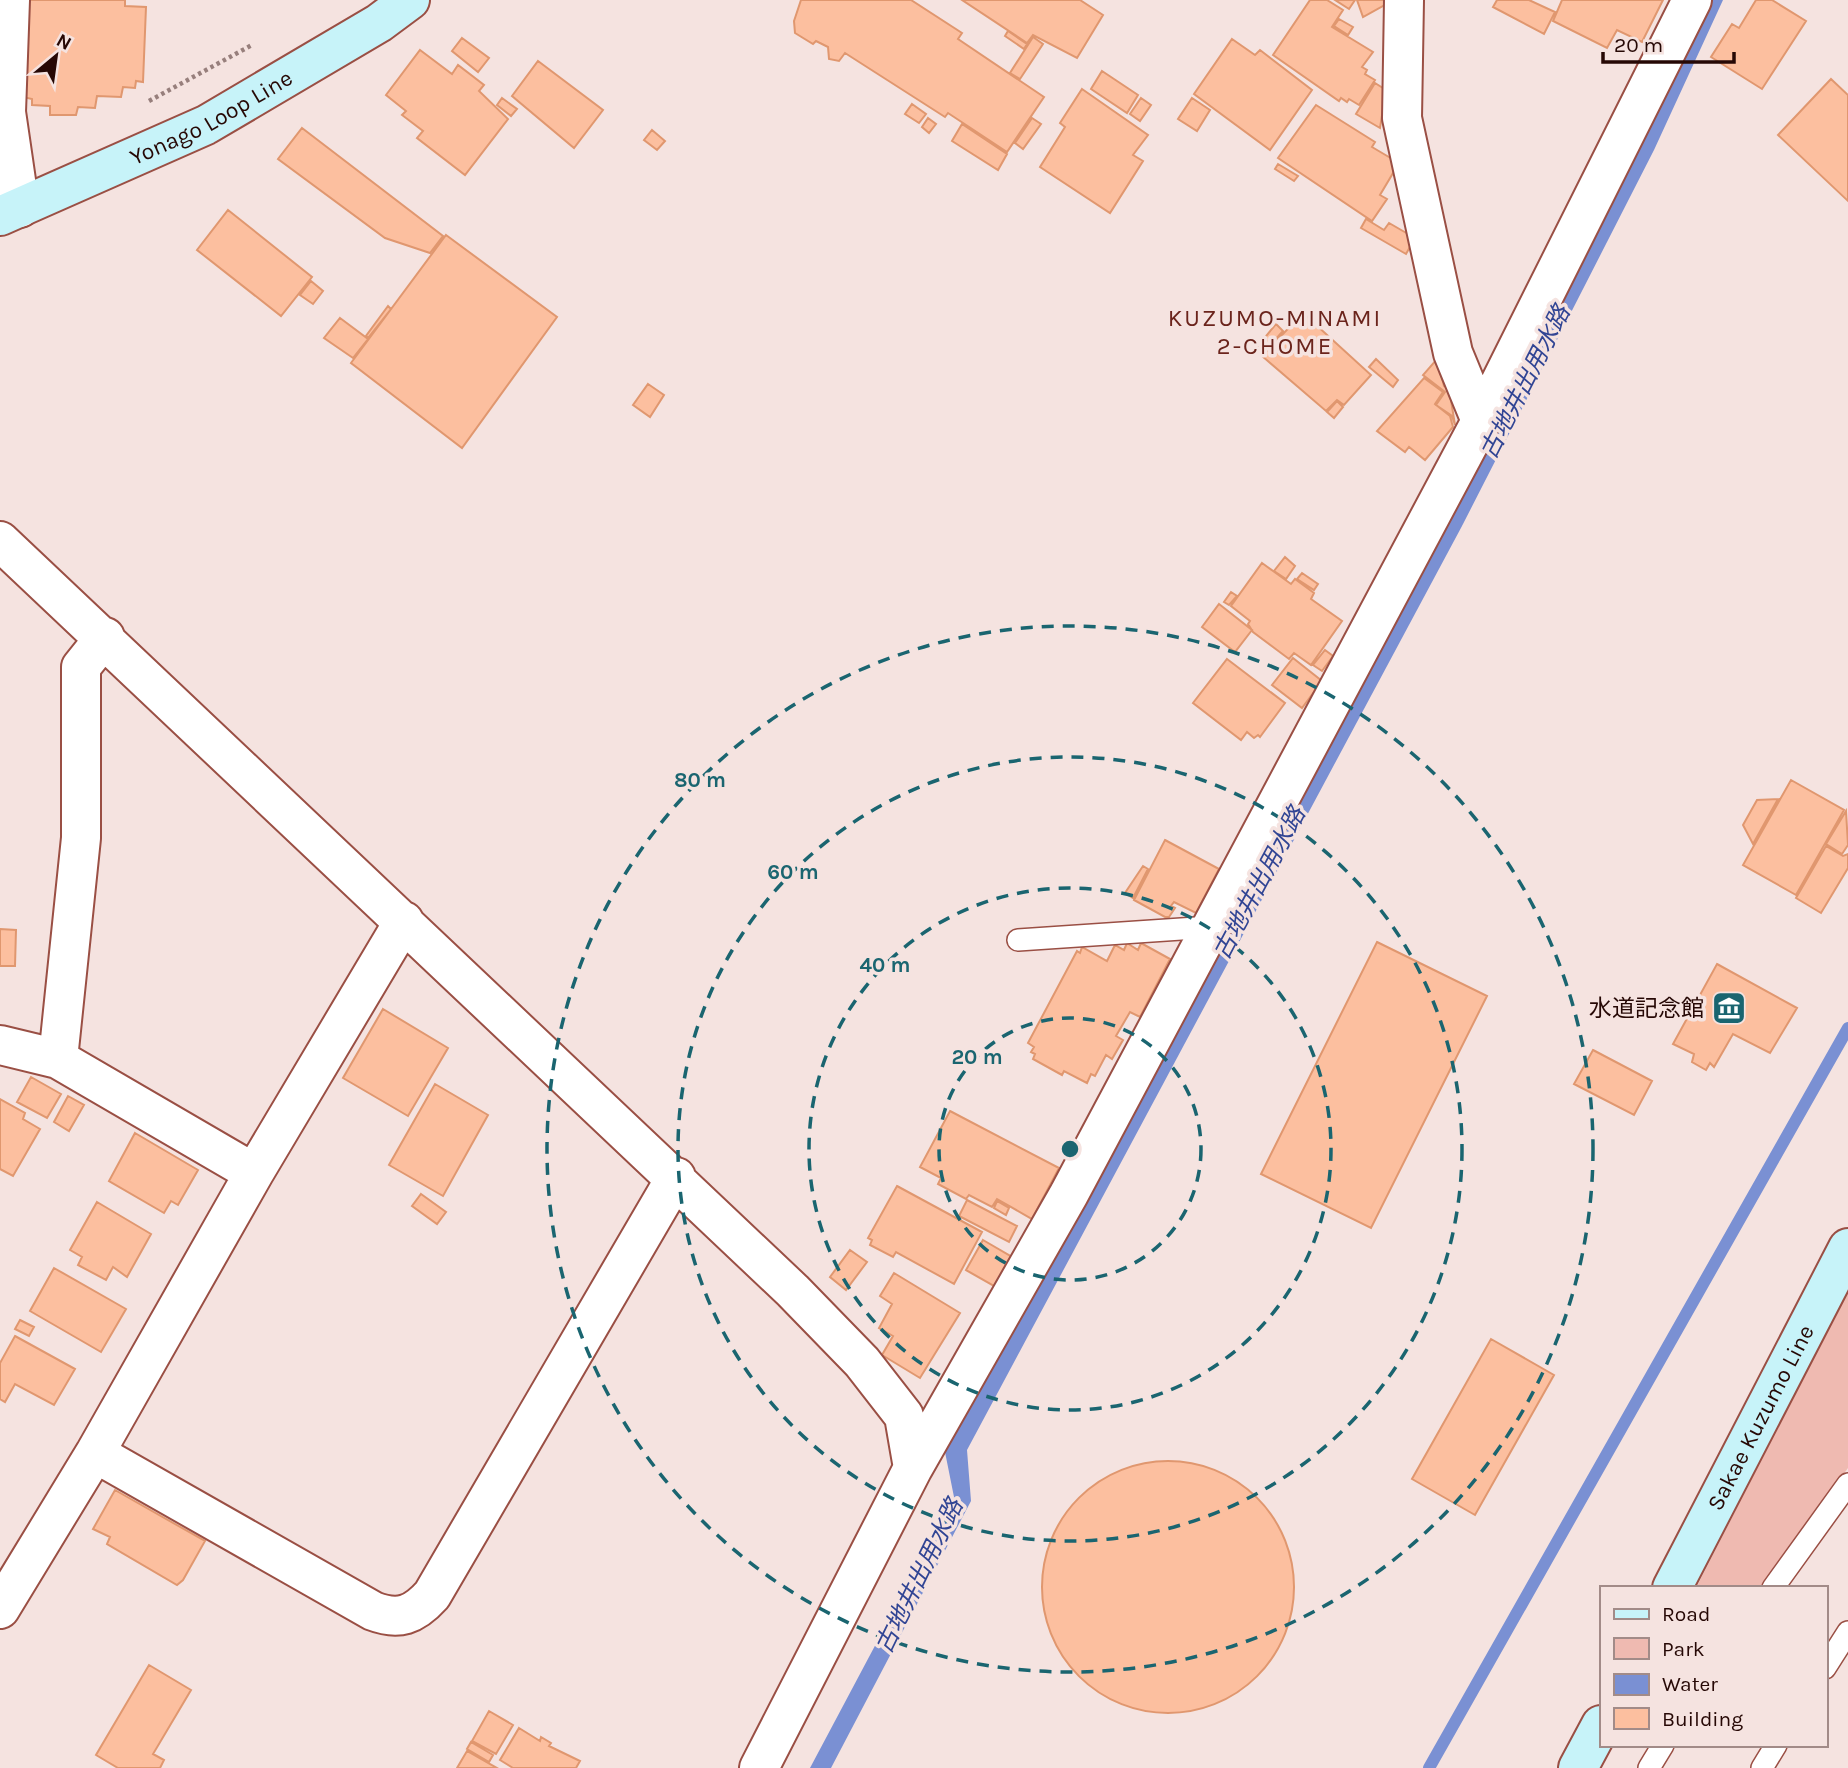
<svg xmlns="http://www.w3.org/2000/svg" width="1848" height="1768" font-family="Karla,'Noto Sans JP',sans-serif">
<style>
.green{fill:#efbab1}
.water{fill:#7a90d3}
.lines{fill:none;stroke-linecap:round;stroke-linejoin:round}
.stream{stroke:#7a90d3;stroke-width:12}
.building{fill:#fcbf9f;stroke:#e0976f;stroke-width:2}
.service-casing{stroke:#9a4f44;stroke-width:24}
.minor-casing{stroke:#9a4f44;stroke-width:42}
.secondary-casing{stroke:#9a4f44;stroke-width:42}
.path{stroke:#977f7c;stroke-width:4.5;stroke-dasharray:3.5 3.5;stroke-linecap:butt}
.service{stroke:#fff;stroke-width:21}
.minor{stroke:#fff;stroke-width:38}
.secondary{stroke:#c7f3f9;stroke-width:38}
.ring{fill:none;stroke:#1a6570;stroke-width:3.5;stroke-dasharray:12 9}
.labels{text-anchor:middle;stroke-width:7;stroke-linejoin:round;paint-order:stroke}
.street-label{font-size:23px;fill:#260805;stroke:#f5e3e0}
.poi-label{font-size:23px;fill:#260805;stroke:#f5e3e0;text-anchor:end}
.neighbourhood-label{font-size:24px;letter-spacing:2px;fill:#6b241c;stroke:#f5e3e0}
.water-label{font-size:24px;font-style:italic;fill:#314594;stroke:#f5e3e0}
.centre{fill:#1a6570;stroke:#f5e3e0;stroke-width:3.5}
.ring-label{font-size:21px;text-anchor:middle;font-weight:bold;fill:#1a6570;stroke:#f5e3e0;stroke-width:7;stroke-linejoin:round;paint-order:stroke}
</style>
<rect width="100%" height="100%" fill="#f5e3e0"/>
<path class="green" d="M 1848,1290 L 1848,1468 L 1761,1588 L 1696,1588 Z"/>
<path class="water" d="M 1703,0 L 1723,0 L 1654,150 L 1462,526 L 967,1450 L 971,1501 L 831,1768 L 810,1768 L 954,1497 L 945,1452 L 1174,1026 Z"/>
<g class="lines">
<path class="stream" d="M 1429,1768 L 1848,1028"/>
</g>
<path class="building" d="M 22,0 L 125,0 L 125,6 L 146,7 L 143,82 L 136,81 L 135,88 L 123,87 L 121,97 L 97,96 L 95,108 L 78,107 L 76,115 L 50,115 L 50,106 L 32,105 L 32,99 L 23,97 Z
M 801,0 L 911,0 L 962,33 L 958,39 L 1044,97 L 1007,152 L 948,113 L 945,117 L 845,53 L 839,61 L 829,59 L 828,47 L 816,41 L 813,44 L 795,33 L 794,21 Z
M 962,0 L 1080,0 L 1103,15 L 1077,58 L 1033,35 L 1027,43 Z
M 1310,0 L 1327,0 L 1343,10 L 1332,27 L 1373,52 L 1362,67 L 1367,70 L 1365,74 L 1375,80 L 1359,105 L 1349,99 L 1347,102 L 1341,98 L 1339,101 L 1273,55 Z
M 1335,0 L 1355,0 L 1349,9 Z
M 1357,0 L 1389,0 L 1390,2 L 1363,17 Z
M 1497,0 L 1529,0 L 1555,12 L 1544,34 L 1493,7 Z
M 1562,0 L 1663,0 L 1642,42 L 1617,30 L 1607,48 L 1553,21 Z
M 1756,0 L 1772,0 L 1806,21 L 1762,89 L 1711,57 L 1732,24 L 1739,28 Z
M 1339,19 L 1353,27 L 1348,35 L 1334,26 Z
M 1008,31 L 1027,44 L 1024,49 L 1005,36 Z
M 1033,37 L 1043,44 L 1020,79 L 1010,73 Z
M 462,38 L 489,58 L 478,72 L 452,51 Z
M 1232,39 L 1255,55 L 1260,50 L 1312,90 L 1270,150 L 1194,94 Z
M 420,50 L 452,74 L 458,65 L 484,85 L 479,91 L 508,119 L 465,175 L 417,138 L 423,131 L 402,115 L 406,111 L 386,95 Z
M 538,61 L 603,110 L 574,148 L 512,96 Z
M 1102,71 L 1138,95 L 1127,113 L 1091,89 Z
M 1831,79 L 1848,95 L 1848,201 L 1778,135 Z
M 1375,83 L 1386,90 L 1380,128 L 1356,114 Z
M 1082,89 L 1148,135 L 1133,155 L 1143,161 L 1110,213 L 1040,167 L 1065,127 L 1060,123 Z
M 502,98 L 517,109 L 511,116 L 497,105 Z
M 1141,98 L 1151,105 L 1140,121 L 1130,114 Z
M 1192,98 L 1210,110 L 1197,131 L 1178,119 Z
M 912,104 L 926,114 L 919,123 L 905,114 Z
M 1316,105 L 1375,142 L 1372,147 L 1399,163 L 1380,195 L 1387,199 L 1372,221 L 1278,158 Z
M 928,118 L 936,124 L 929,133 L 922,127 Z
M 1032,118 L 1041,124 L 1023,149 L 1015,143 Z
M 962,124 L 1007,154 L 998,170 L 952,141 Z
M 302,128 L 443,236 L 430,253 L 385,238 L 278,159 Z
M 652,130 L 665,141 L 657,150 L 644,140 Z
M 1278,164 L 1298,176 L 1294,181 L 1275,169 Z
M 228,210 L 312,277 L 281,316 L 197,250 Z
M 1366,219 L 1384,230 L 1389,223 L 1415,238 L 1406,254 L 1361,228 Z
M 446,235 L 557,317 L 462,448 L 351,363 Z
M 311,281 L 323,291 L 313,304 L 300,295 Z
M 388,306 L 391,309 L 368,338 L 366,336 Z
M 1303,313 L 1371,375 L 1344,405 L 1337,400 L 1326,411 L 1262,356 Z
M 340,318 L 368,339 L 353,358 L 324,338 Z
M 1276,324 L 1283,331 L 1264,352 L 1257,347 Z
M 1376,359 L 1398,380 L 1393,387 L 1369,367 Z
M 1437,359 L 1444,386 L 1449,388 L 1455,425 L 1452,416 L 1436,405 L 1445,392 L 1423,375 Z
M 1424,378 L 1443,392 L 1435,404 L 1450,416 L 1453,427 L 1425,460 L 1409,447 L 1405,452 L 1377,431 Z
M 648,384 L 664,395 L 650,417 L 633,405 Z
M 1337,401 L 1343,407 L 1334,418 L 1327,412 Z
M 1285,557 L 1295,566 L 1286,579 L 1274,571 Z
M 1262,563 L 1291,584 L 1295,579 L 1314,593 L 1311,599 L 1342,621 L 1311,665 L 1294,653 L 1289,659 L 1253,632 L 1248,624 L 1250,621 L 1231,606 Z
M 1302,573 L 1318,584 L 1314,590 L 1297,579 Z
M 1231,592 L 1237,596 L 1229,605 L 1224,602 Z
M 1219,604 L 1252,630 L 1235,652 L 1202,627 Z
M 1325,650 L 1333,656 L 1322,671 L 1313,665 Z
M 1293,658 L 1322,681 L 1302,708 L 1272,685 Z
M 1227,659 L 1285,703 L 1260,737 L 1258,735 L 1254,738 L 1247,732 L 1241,740 L 1193,703 Z
M 1791,780 L 1844,810 L 1796,895 L 1743,865 Z
M 1778,799 L 1753,844 L 1743,825 L 1757,800 Z
M 1846,811 L 1848,845 L 1842,854 L 1826,844 Z
M 1165,840 L 1219,869 L 1196,913 L 1174,902 L 1171,906 L 1175,908 L 1169,917 L 1165,917 L 1134,900 Z
M 1826,846 L 1843,856 L 1848,854 L 1848,868 L 1821,913 L 1796,898 Z
M 1143,866 L 1148,869 L 1133,898 L 1125,893 Z
M 0,929 L 16,930 L 15,966 L 0,966 Z
M 1377,942 L 1487,996 L 1371,1228 L 1261,1174 Z
M 1127,943 L 1138,950 L 1141,943 L 1170,959 L 1140,1017 L 1130,1012 L 1116,1036 L 1123,1040 L 1112,1059 L 1106,1055 L 1095,1076 L 1091,1074 L 1087,1083 L 1064,1071 L 1062,1075 L 1033,1059 L 1035,1054 L 1031,1052 L 1034,1047 L 1028,1043 L 1077,951 L 1080,953 L 1082,947 L 1107,961 L 1115,945 L 1124,950 Z
M 1717,964 L 1797,1008 L 1770,1053 L 1733,1034 L 1714,1067 L 1710,1063 L 1706,1070 L 1692,1062 L 1694,1054 L 1673,1044 Z
M 383,1009 L 448,1048 L 408,1116 L 343,1078 Z
M 1593,1050 L 1652,1081 L 1634,1115 L 1574,1084 Z
M 31,1077 L 61,1094 L 47,1118 L 17,1102 Z
M 435,1084 L 488,1115 L 443,1196 L 389,1165 Z
M 68,1096 L 84,1105 L 69,1131 L 54,1122 Z
M 0,1099 L 25,1113 L 23,1119 L 40,1129 L 13,1176 L 0,1169 Z
M 950,1111 L 1059,1168 L 1032,1219 L 997,1199 L 992,1207 L 969,1195 L 966,1199 L 938,1184 L 941,1178 L 920,1167 Z
M 135,1133 L 198,1170 L 178,1205 L 171,1201 L 164,1213 L 109,1181 Z
M 897,1186 L 982,1232 L 954,1284 L 896,1252 L 893,1257 L 870,1245 L 872,1240 L 868,1238 Z
M 421,1194 L 446,1212 L 437,1224 L 412,1206 Z
M 967,1200 L 1017,1226 L 1009,1242 L 959,1216 Z
M 997,1201 L 1009,1208 L 1006,1215 L 994,1208 Z
M 97,1202 L 151,1234 L 127,1277 L 113,1267 L 106,1280 L 78,1265 L 82,1257 L 70,1250 Z
M 983,1240 L 1012,1257 L 996,1287 L 966,1270 Z
M 850,1250 L 867,1262 L 846,1290 L 830,1277 Z
M 54,1268 L 126,1309 L 101,1352 L 30,1311 Z
M 894,1273 L 960,1313 L 920,1378 L 882,1355 L 893,1336 L 879,1328 L 892,1304 L 880,1296 Z
M 20,1320 L 34,1327 L 29,1336 L 15,1329 Z
M 15,1336 L 75,1369 L 54,1405 L 15,1384 L 5,1402 L 0,1399 L 0,1363 Z
M 1491,1339 L 1554,1375 L 1475,1515 L 1412,1479 Z
M1042 1587a126 126 0 1 1 252 0a126 126 0 1 1-252 0Z
M 115,1490 L 205,1541 L 183,1580 L 177,1585 L 107,1544 L 110,1537 L 93,1529 Z
M 149,1665 L 191,1690 L 153,1754 L 164,1760 L 160,1768 L 118,1768 L 96,1755 Z
M 489,1711 L 513,1725 L 496,1754 L 472,1741 Z
M 519,1728 L 540,1741 L 541,1737 L 551,1743 L 549,1746 L 580,1761 L 576,1768 L 513,1768 L 500,1760 Z
M 471,1742 L 493,1755 L 489,1762 L 467,1749 Z
M 467,1751 L 497,1768 L 457,1768 Z"/>
<g class="lines">
<g class="service-casing">
<path id="service" d="M 1018,940 L 1211,927
M 1773,1588 L 1848,1484
M 1825,1668 L 1848,1632
M 1649,1768 L 1663,1745
M 1762,1768 L 1776,1745"/>
</g>
<g class="minor-casing">
<path id="minor" d="M 10,0 L 6,112 L 20,208
M 1404,0 L 1402,118 L 1453,353 L 1481,421
M 0,541 L 793,1291 L 862,1362 L 904,1416 L 913,1468
M 105,637 L 81,667 L 81,838 L 58,1059 L 254,1173
M 0,1045 L 58,1059
M 95,1453 L 373,1611 C 399,1621 414,1615 432,1595 L 676,1177
M 0,1609 L 95,1453 L 254,1173 L 404,921
M 759,1768 L 913,1468 L 1069,1194 L 1481,421 L 1692,0"/>
</g>
<g class="secondary-casing">
<g id="secondary">
<path id="s1" d="M 0,216 L 206,125 L 379,23 L 410,0"/>
<path id="s2" d="M 1672,1588 L 1848,1248"/>
<path d="M 1578,1768 L 1601,1725"/>
</g>
</g>
<path class="path" d="M 149,101 L 252,45"/>
<use href="#service" class="service"/>
<use href="#minor" class="minor"/>
<use href="#secondary" class="secondary"/>
</g>
<g class="ring">
<circle cx="1070" cy="1149" r="131"/>
<circle cx="1070" cy="1149" r="261"/>
<circle cx="1070" cy="1149" r="392"/>
<circle cx="1070" cy="1149" r="523"/>
</g>
<defs>
<g id="museum-square" transform="scale(1.75)"><rect x="-9" y="-9" width="18" height="18" rx="4" fill="#1a6570" stroke="#f5e3e0"/><path d="M0-6L6-3V-2H-6V-3ZM-5-1h2V3h-2ZM-1-1h2V3h-2ZM3-1h2V3H3ZM-6 4H6V6H-6Z" fill="#fff"/></g>
</defs>
<g fill-rule="evenodd">
<use href="#museum-square" x="1729" y="1008"/>
</g>
<g class="labels">
<g class="street-label">
<text dy="8" stroke="none"><textPath href="#s1" startOffset="233">Yonago Loop Line</textPath></text>
<text dy="8" stroke="none"><textPath href="#s2" startOffset="192">Sakae Kuzumo Line</textPath></text>
</g>
<g class="poi-label">
<text x="1704" y="1016">水道記念館</text>
</g>
<g class="neighbourhood-label">
<text x="1275" y="326">KUZUMO-MINAMI<tspan x="1275" dy="28">2-CHOME</tspan></text>
</g>
<g class="water-label">
<text transform="translate(1525 382) rotate(-63)" y="8">古地井出用水路</text>
<text transform="translate(1259 883) rotate(-62)" y="8">古地井出用水路</text>
<text transform="translate(919 1576) rotate(-64)" y="8">古地井出用水路</text>
</g>
</g>
<circle cx="1070" cy="1149" r="10" class="centre"/>
<g class="ring-label">
<text x="700" y="787">80 m</text>
<text x="793" y="879">60 m</text>
<text x="885" y="972">40 m</text>
<text x="977" y="1064">20 m</text>
</g>
<rect x="1600" y="1586" width="228" height="161" fill="#f5e3e0" stroke="#a28b88" stroke-width="2"/>
<rect x="1614" y="1609" width="35" height="10" fill="#c7f3f9" stroke="#a28b88" stroke-width="2"/>
<text x="1662" y="1621" font-size="21" fill="#260805">Road</text>
<rect x="1614" y="1638" width="35" height="21" fill="#efbab1" stroke="#a28b88" stroke-width="2"/>
<text x="1662" y="1656" font-size="21" fill="#260805">Park</text>
<rect x="1614" y="1674" width="35" height="21" fill="#7a90d3" stroke="#a28b88" stroke-width="2"/>
<text x="1662" y="1691" font-size="21" fill="#260805">Water</text>
<rect x="1614" y="1708" width="35" height="21" fill="#fcbf9f" stroke="#a28b88" stroke-width="2"/>
<text x="1662" y="1726" font-size="21" fill="#260805">Building</text>
<g transform="translate(56 56) rotate(29)" stroke="#f5e3e0" stroke-width="5" paint-order="stroke">
<path d="M0-5L12 26L0 18L-12 26Z" fill="#260805"/>
<text y="-10" font-size="19" font-weight="bold" text-anchor="middle" fill="#260805">N</text>
</g>
<path d="M1603 52v10h131v-10" fill="none" stroke="#260805" stroke-width="3.5"/>
<text x="1614" y="52" font-size="21" fill="#260805" stroke="#f5e3e0" stroke-width="5" paint-order="stroke">20 m</text>
</svg>
